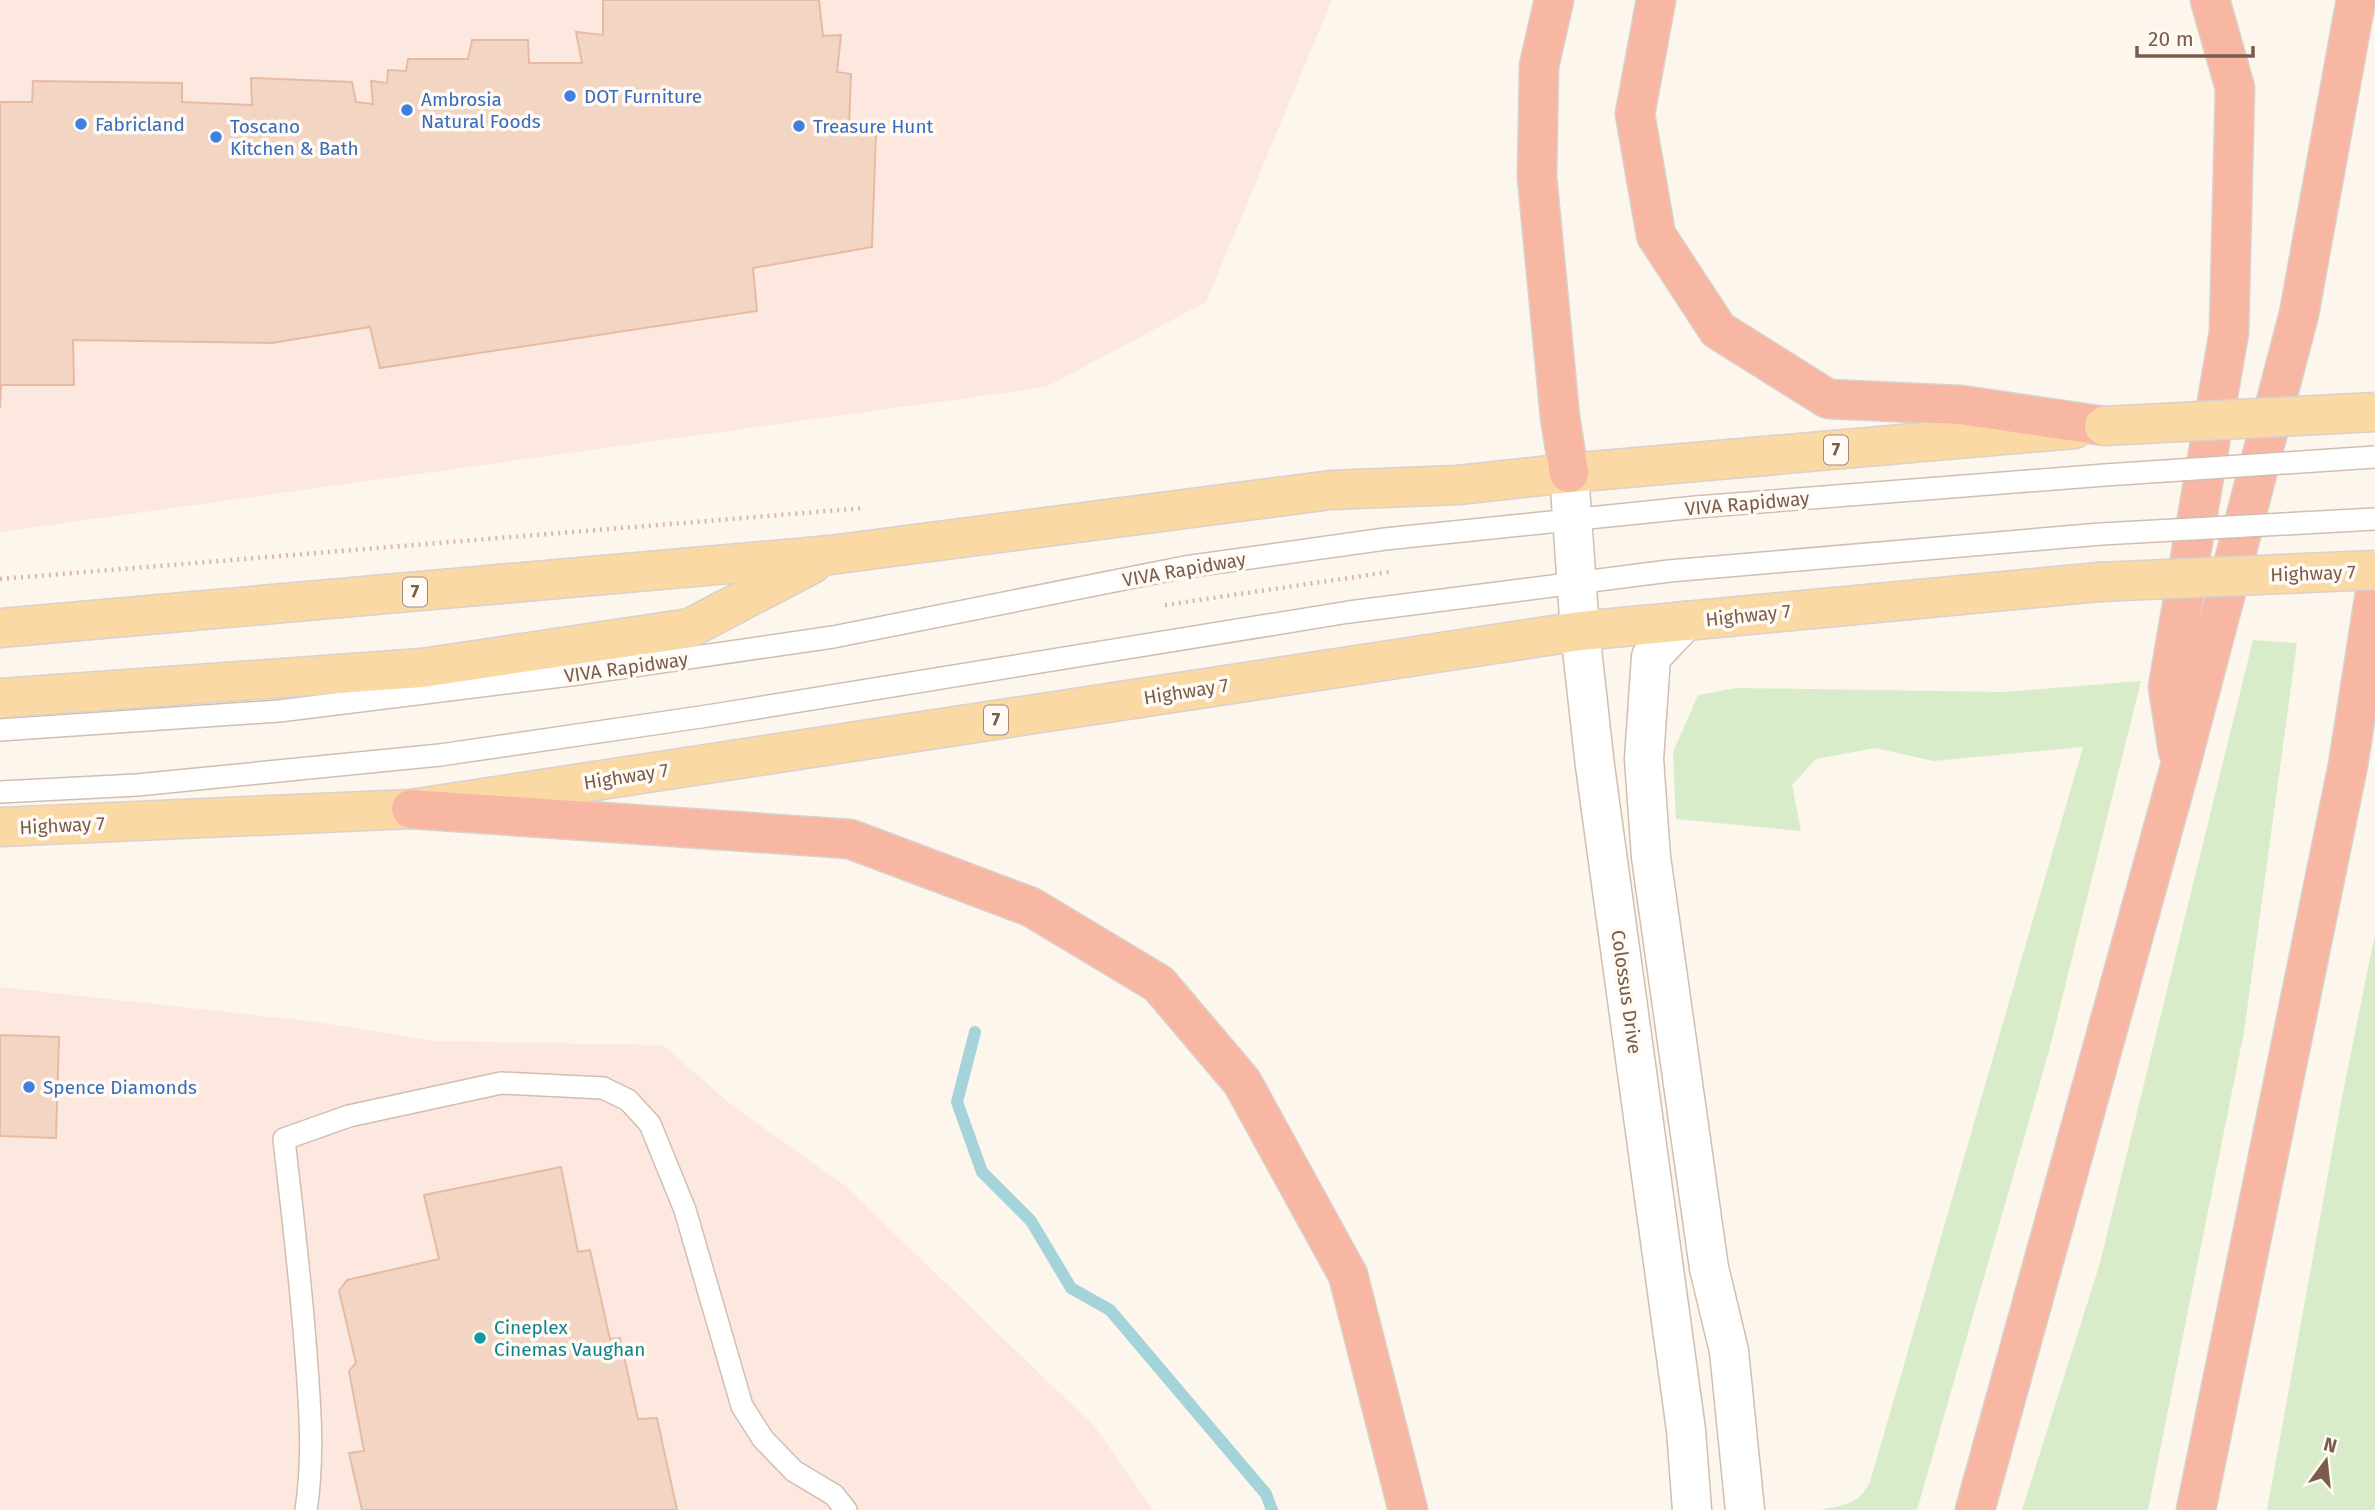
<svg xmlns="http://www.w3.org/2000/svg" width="2375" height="1510" font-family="'Fira Sans',sans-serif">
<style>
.commercial{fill:#fde8e0}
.green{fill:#d8ecc9}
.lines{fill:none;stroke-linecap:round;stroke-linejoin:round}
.stream{stroke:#a5d3da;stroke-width:12}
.building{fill:#f3d5c3;stroke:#e6bba3;stroke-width:2}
.service-casing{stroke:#d1beb0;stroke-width:24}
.tertiary-casing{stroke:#d1beb0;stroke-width:41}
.primary-casing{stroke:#dad1cd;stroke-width:41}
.motorway-casing{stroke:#dad1cd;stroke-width:41}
.path{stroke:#d9b8a5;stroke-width:4.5;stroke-dasharray:2 5;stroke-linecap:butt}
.service{stroke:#fff;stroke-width:21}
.tertiary{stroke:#fff;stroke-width:38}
.primary{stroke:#fbd9a5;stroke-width:38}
.motorway{stroke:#f7b7a3;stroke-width:38}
.service-bridge-casing{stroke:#d1beb0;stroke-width:24;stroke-linecap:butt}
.primary-bridge-casing{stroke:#dad1cd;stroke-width:41;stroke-linecap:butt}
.service-bridge{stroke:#fff;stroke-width:21}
.primary-bridge{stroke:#fbd9a5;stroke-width:38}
.shop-dot{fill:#3f7fe0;stroke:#fffaf3;stroke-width:2.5}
.culture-dot{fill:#0f9aa8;stroke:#fffaf3;stroke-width:2.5}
.labels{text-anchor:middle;stroke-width:7;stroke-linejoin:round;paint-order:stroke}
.shield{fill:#fffaf3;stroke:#a28b7f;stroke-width:2}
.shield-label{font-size:18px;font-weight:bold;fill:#7a5c4d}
.shop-label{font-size:19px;fill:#366cbe;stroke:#fffaf3;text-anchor:start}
.street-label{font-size:19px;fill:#7a5c4d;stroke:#fffaf3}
.culture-label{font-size:19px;fill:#0d838f;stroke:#fffaf3;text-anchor:start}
</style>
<rect width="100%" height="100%" fill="#fdf6ec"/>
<path class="commercial" d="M 0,0 L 1332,0 L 1206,302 L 1046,387 L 0,532 Z
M 0,987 L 316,1022 L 434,1041 L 663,1045 L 734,1107 L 843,1184 L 1095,1427 L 1153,1510 L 0,1510 Z"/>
<path class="green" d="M 2253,640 L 2297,643 L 2244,1032 L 2148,1510 L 2022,1510 L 2100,1263 Z
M 2141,681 L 2049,1051 L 1917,1510 L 1822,1510 C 1845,1504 1857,1506 1870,1482 L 2083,747 L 1934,761 L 1875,748 L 1816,759 L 1792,785 L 1801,831 L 1676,819 L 1673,752 L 1698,695 L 1737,688 L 2002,692 Z
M 2375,934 L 2375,1510 L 2267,1510 L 2342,1097 Z"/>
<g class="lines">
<path class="stream" d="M 975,1032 L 957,1102 L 982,1172 L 1031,1221 L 1071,1288 L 1110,1310 L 1266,1494 L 1272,1510"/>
</g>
<path class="building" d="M 603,0 L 819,0 L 823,36 L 841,35 L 837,72 L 851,74 L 849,128 L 876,132 L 872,247 L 753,268 L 757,311 L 380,368 L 370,327 L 272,343 L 73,340 L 74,385 L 1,385 L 0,408 L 0,102 L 32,102 L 33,81 L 182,83 L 182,102 L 252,105 L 251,78 L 352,82 L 356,102 L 373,104 L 371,81 L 387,83 L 388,70 L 406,71 L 408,59 L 468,59 L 472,40 L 528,40 L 529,63 L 582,63 L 576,32 L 603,35 Z
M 0,1035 L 59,1037 L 56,1138 L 0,1136 Z
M 561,1167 L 578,1252 L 590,1250 L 610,1339 L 620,1338 L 638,1419 L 657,1418 L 677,1510 L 362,1510 L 349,1453 L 364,1451 L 349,1371 L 356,1363 L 339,1291 L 347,1280 L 439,1259 L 424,1195 Z"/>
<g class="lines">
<g class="service-casing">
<path id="service" d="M 0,730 L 279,711 L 578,674 L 833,637 L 1185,567 L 1385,539 L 1696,507 L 2105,475
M 0,792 L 137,785 L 440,755 L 701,717 L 1349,612 L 1669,571 L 2101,534
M 306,1510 C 314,1459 310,1406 306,1354 C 301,1282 292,1211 284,1139 L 349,1116 L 501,1083 L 603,1088 L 628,1100 L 650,1124 L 685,1210 L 742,1406 L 763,1439 L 794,1471 L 834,1495 L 846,1510"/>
</g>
<g class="tertiary-casing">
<path id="tertiary" d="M 1569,473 L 1580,631 L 1595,766 L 1686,1430 L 1692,1510
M 1685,621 L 1651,657 L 1644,759 L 1651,857 L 1709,1268 L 1729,1351 L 1745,1510"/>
</g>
<g class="primary-casing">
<path id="primary" d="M 0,628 L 830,555 L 1331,490 L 1458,485 L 1569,473 L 2074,429
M 0,698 L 422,668 L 690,628 L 812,564
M 0,827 L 411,809 L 1580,631 L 2099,582"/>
</g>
<g class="motorway-casing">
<path id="motorway" d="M 1554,0 L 1539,66 L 1537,177 L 1560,417 L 1569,473
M 1656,0 L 1635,114 L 1656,235 L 1718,330 L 1828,399 L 1960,405 L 2104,426
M 2178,751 L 2168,687 L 2229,332 L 2235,88 L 2210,0
M 411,809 L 850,839 L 1031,907 L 1159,984 L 1242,1082 L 1348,1275 L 1408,1510
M 1975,1510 L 2180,767 L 2299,314 L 2356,0
M 2196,1510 L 2348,765 L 2375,593"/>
</g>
<path class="path" d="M 0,579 L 865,508
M 1165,605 L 1389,572"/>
<use href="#service" class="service"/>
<use href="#tertiary" class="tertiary"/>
<use href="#primary" class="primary"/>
<use href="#motorway" class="motorway"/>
<g class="service-bridge-casing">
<path id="service-bridge" d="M 2105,475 L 2375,457
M 2101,534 L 2375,519"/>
</g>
<g class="primary-bridge-casing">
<path id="primary-bridge" d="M 2104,426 L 2375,412
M 2099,582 L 2375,570"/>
</g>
<use href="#service-bridge" class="service-bridge"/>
<use href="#primary-bridge" class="primary-bridge"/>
</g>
<g class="shop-dot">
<circle cx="570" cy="96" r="7"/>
<circle cx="407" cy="110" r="7"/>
<circle cx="81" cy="124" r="7"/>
<circle cx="799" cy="126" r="7"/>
<circle cx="216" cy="137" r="7"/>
<circle cx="29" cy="1087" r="7"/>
</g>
<circle class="culture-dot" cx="480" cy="1338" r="7"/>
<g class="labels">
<g class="shield">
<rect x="1824" y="435.5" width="24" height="29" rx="5"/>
<rect x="403" y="577.5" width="24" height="29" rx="5"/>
<rect x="984" y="705.5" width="24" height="29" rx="5"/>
</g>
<g class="shield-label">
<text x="1836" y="456">7</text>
<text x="415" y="598">7</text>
<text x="996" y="726">7</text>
</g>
<g class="shop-label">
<text x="584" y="103">DOT Furniture</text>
<text x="421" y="106">Ambrosia<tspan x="421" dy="22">Natural Foods</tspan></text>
<text x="95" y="131">Fabricland</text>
<text x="230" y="133">Toscano<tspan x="230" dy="22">Kitchen &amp; Bath</tspan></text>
<text x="813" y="133">Treasure Hunt</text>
<text x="43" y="1094">Spence Diamonds</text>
</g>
<g class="street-label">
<text transform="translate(1747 503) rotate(-5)" y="7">VIVA Rapidway</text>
<text transform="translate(1184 569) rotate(-10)" y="7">VIVA Rapidway</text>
<text transform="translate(2313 573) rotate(-2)" y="7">Highway 7</text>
<text transform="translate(1748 615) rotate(-6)" y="7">Highway 7</text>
<text transform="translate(626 667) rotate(-8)" y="7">VIVA Rapidway</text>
<text transform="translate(1186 691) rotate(-9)" y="7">Highway 7</text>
<text transform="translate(626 776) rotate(-9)" y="7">Highway 7</text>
<text transform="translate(62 825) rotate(-3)" y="7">Highway 7</text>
<text transform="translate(1627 992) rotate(82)" y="7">Colossus Drive</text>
</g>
<g class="culture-label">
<text x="494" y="1334">Cineplex<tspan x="494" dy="22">Cinemas Vaughan</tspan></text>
</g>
</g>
<g transform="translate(2326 1461) rotate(15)" stroke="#fffaf3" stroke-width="5" paint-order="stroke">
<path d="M0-5L12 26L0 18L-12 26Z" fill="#7a5c4d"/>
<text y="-10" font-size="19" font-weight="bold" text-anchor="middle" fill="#7a5c4d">N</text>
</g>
<path d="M2137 46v10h116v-10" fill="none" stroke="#7a5c4d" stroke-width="3.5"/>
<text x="2148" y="46" font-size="21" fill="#7a5c4d" stroke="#fffaf3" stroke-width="5" paint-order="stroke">20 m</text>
</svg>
